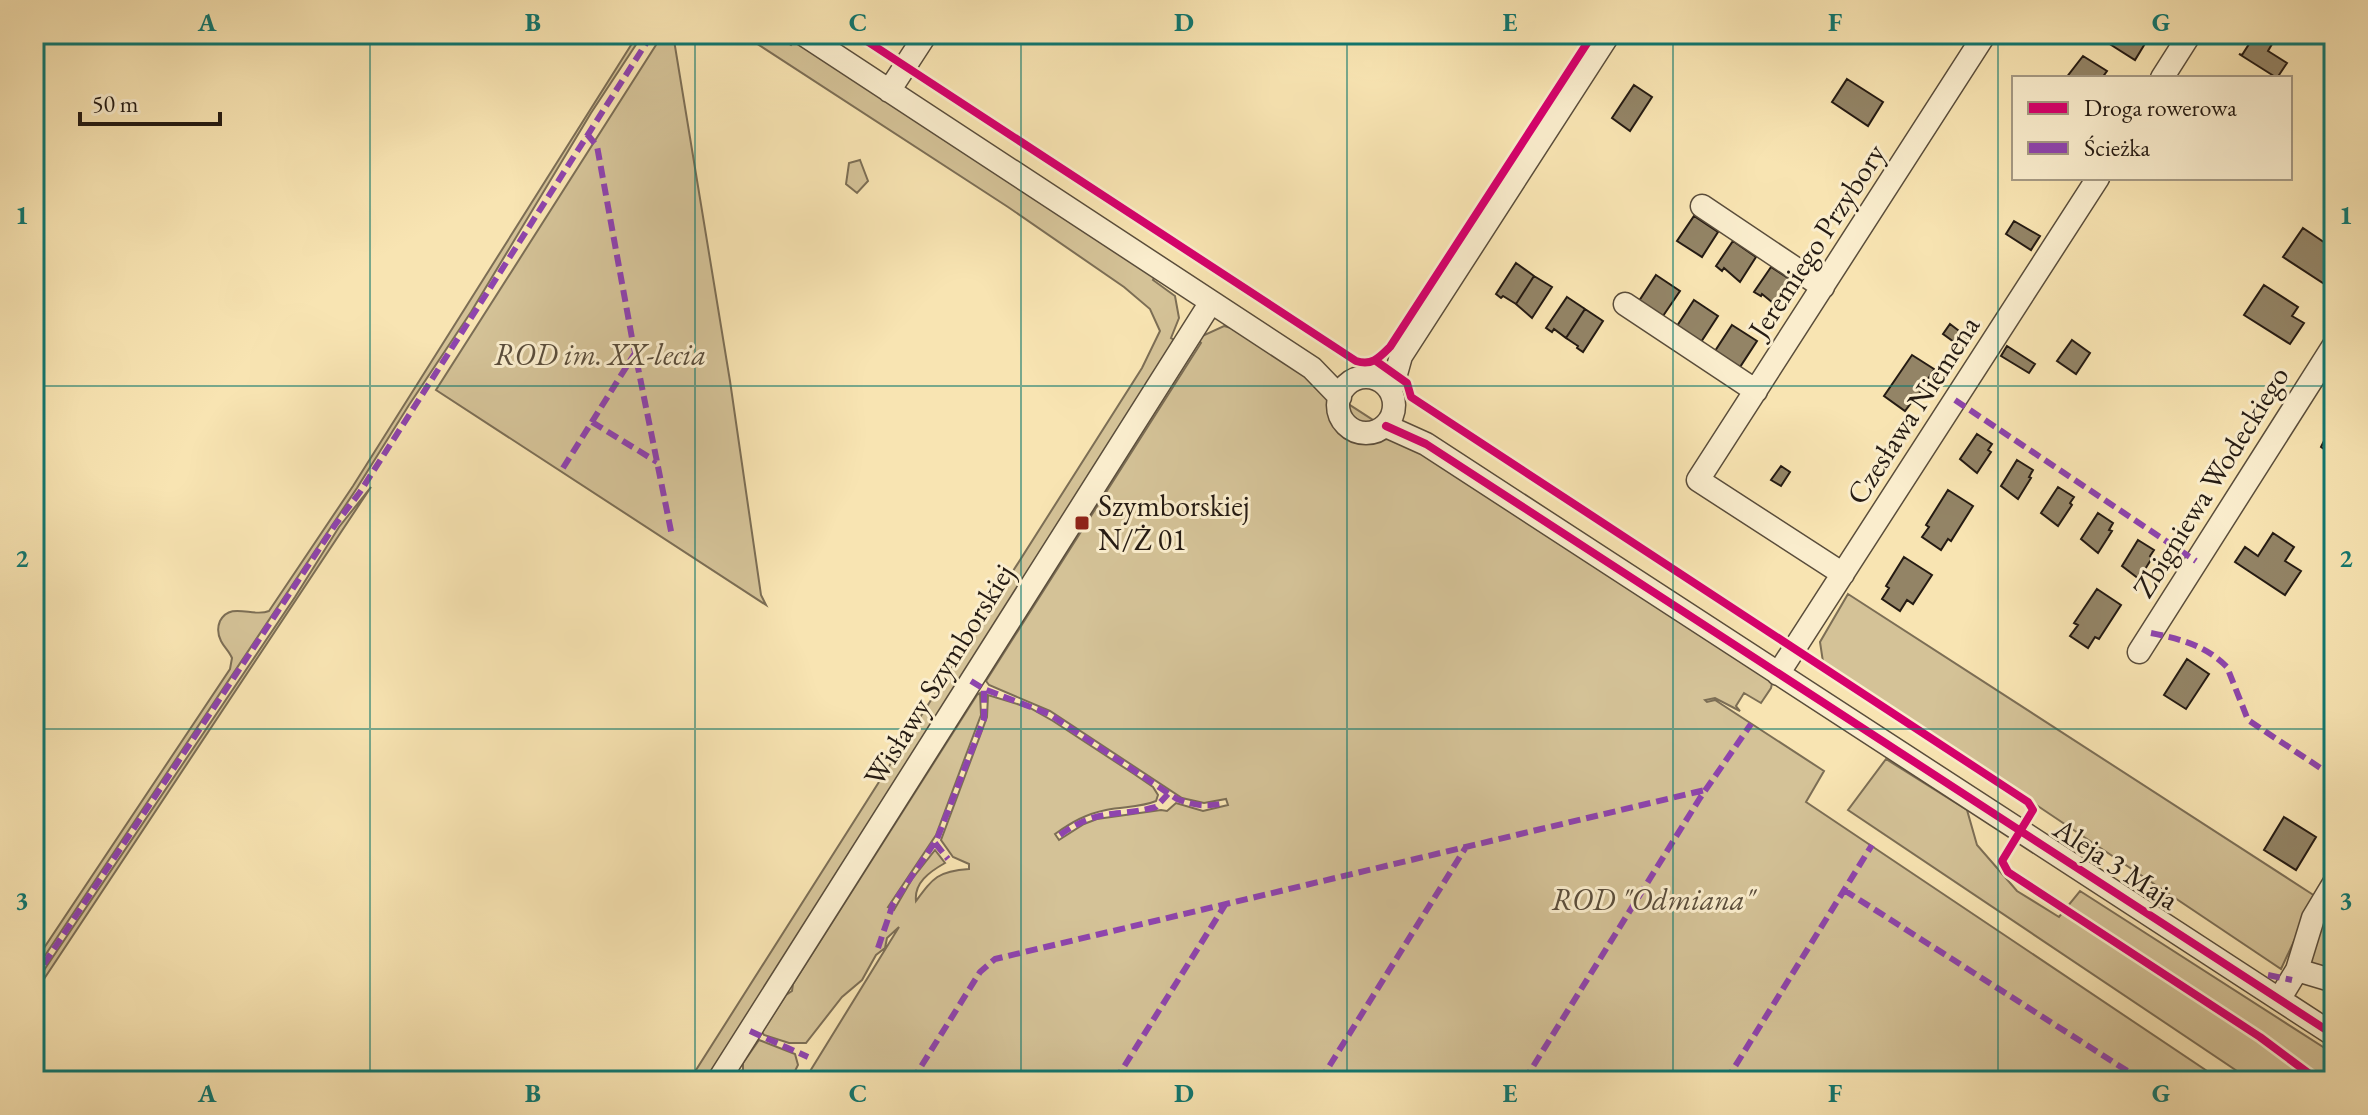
<svg xmlns="http://www.w3.org/2000/svg" width="2368" height="1115" font-family="'EB Garamond',serif">
<style>
.green{fill:#d4c297;stroke:#7c6e55;stroke-width:2}
.building{fill:#938466;stroke:#251b13;stroke-width:2}
.lines{fill:none;stroke-linecap:round;stroke-linejoin:round}
.minor-casing{stroke:#5a4d3b;stroke-width:25}
.minor{stroke:#faedcd;stroke-width:22}
.quiet{stroke:#8e44ad;stroke-width:6;stroke-dasharray:12 6;stroke-linecap:butt}
.cycleway-casing{stroke:#faedcd;stroke-width:13}
.cycleway{stroke:#d6006c;stroke-width:8}
.grid{fill:none;stroke:#0f766e;stroke-width:2;stroke-opacity:0.55}
.poi-dot{fill:#8f2418;stroke:#faedcd;stroke-width:3}
.labels{text-anchor:middle;stroke-width:6;stroke-linejoin:round;paint-order:stroke}
.street-label{font-size:30px;fill:#251b13;stroke:#faedcd}
.park-label{font-size:30px;font-style:italic;fill:#5a4d3b;stroke:#faedcd}
.poi-label{font-size:30px;fill:#251b13;stroke:#faedcd;text-anchor:start}
.neatline{fill:none;stroke:#0f766e;stroke-width:3}
.grid-label{font-size:26px;text-anchor:middle;font-weight:bold;fill:#0f766e}
</style>
<rect width="100%" height="100%" fill="#f8e4b2"/>
<filter id="stains"><feTurbulence type="fractalNoise" baseFrequency=".0025" numOctaves="4"/><feColorMatrix values="0 0 0 0 .2 0 0 0 0 .09 0 0 0 0 .02 0 0 0 .5 -.17"/></filter>
<radialGradient id="worn" r=".72"><stop offset=".6" stop-color="#630" stop-opacity="0"/><stop offset="1" stop-color="#630" stop-opacity=".3"/></radialGradient>
<path class="green" d="M 638,34 L 643,34 L 591,113 L 471,312 L 409,405 L 357,488 L 34,972 L 36,960 L 230,669 L 232,658 C 229,651 224,647 221,641 C 218,635 217,628 220,621 C 231,601 253,618 269,611 L 353,486 Z
M 663,34 L 673,34 L 730,381 L 761,595 L 766,605 L 436,390 Z
M 742,34 L 765,34 L 774,41 L 777,36 L 791,45 L 796,40 L 1155,276 L 1153,280 L 1175,296 L 1179,318 L 1171,338 L 1176,341 L 706,1081 L 689,1081 L 1142,368 L 1160,331 L 1150,309 L 1124,287 L 1008,207 Z
M 860,160 L 868,181 L 857,193 L 846,184 L 849,163 Z
M 1224,326 L 1231,328 L 1773,679 L 1771,688 L 1761,703 L 1744,693 L 1736,706 L 1740,711 L 1715,698 L 1705,700 L 1707,702 L 1715,700 L 1824,771 L 1806,802 L 2222,1081 L 804,1081 L 899,927 L 887,938 L 885,948 L 876,955 L 862,980 L 842,997 L 806,1043 L 789,1043 L 764,1035 L 762,1032 L 786,995 L 792,991 L 793,984 L 977,695 L 980,693 L 981,715 L 936,835 L 888,907 L 894,910 L 912,879 L 935,850 L 945,863 C 929,872 914,883 916,901 C 933,878 938,871 969,869 L 969,864 L 953,857 L 941,840 L 987,717 L 988,695 L 1030,708 L 1053,721 L 1134,774 L 1153,787 L 1158,795 L 1156,801 C 1139,808 1124,806 1106,810 C 1086,814 1072,822 1055,834 L 1059,840 L 1084,824 L 1097,819 L 1161,810 L 1167,811 L 1176,803 L 1203,811 L 1228,805 L 1226,799 L 1204,803 L 1182,798 L 1050,711 L 989,685 L 986,681 L 1201,343 L 1198,340 L 1200,337 Z
M 371,487 L 34,994 L 34,985 L 295,597 L 339,527 Z
M 1848,594 L 2315,896 L 2281,969 L 1823,662 L 1820,642 Z
M 1886,759 L 1967,810 L 1977,845 L 2017,891 L 2059,917 L 2080,891 L 2334,1054 L 2334,1081 L 2252,1081 L 1848,810 Z
M 2334,902 L 2334,990 L 2308,972 L 2312,937 Z
M 759,1040 L 795,1054 L 798,1065 L 790,1081 L 731,1081 L 735,1074 L 743,1070 L 743,1063 Z"/>
<path class="building" d="M 2113,34 L 2137,34 L 2146,42 L 2135,60 L 2108,43 Z
M 2268,34 L 2275,39 L 2268,51 L 2287,63 L 2277,78 L 2239,54 L 2242,55 L 2249,44 L 2234,35 Z
M 2083,56 L 2107,71 L 2102,78 L 2066,78 Z
M 1847,79 L 1883,102 L 1868,126 L 1832,102 Z
M 1634,85 L 1652,97 L 1630,131 L 1612,118 Z
M 1694,216 L 1718,232 L 1702,257 L 1677,241 Z
M 2014,221 L 2040,236 L 2031,250 L 2006,234 Z
M 2303,228 L 2334,249 L 2332,289 L 2283,257 Z
M 1733,241 L 1756,257 L 1740,282 L 1724,268 L 1722,271 L 1716,266 Z
M 1516,263 L 1534,276 L 1516,304 L 1503,296 L 1501,298 L 1496,294 Z
M 1771,267 L 1794,282 L 1778,307 L 1762,294 L 1761,296 L 1754,292 Z
M 1656,275 L 1680,291 L 1663,316 L 1639,301 Z
M 1534,276 L 1552,287 L 1532,318 L 1516,304 Z
M 2264,285 L 2298,307 L 2292,316 L 2304,323 L 2290,344 L 2244,315 Z
M 1567,297 L 1585,309 L 1566,338 L 1554,329 L 1552,332 L 1546,328 Z
M 1694,300 L 1718,316 L 1701,342 L 1677,326 Z
M 1585,309 L 1603,321 L 1583,352 L 1577,348 L 1578,346 L 1566,338 Z
M 1950,324 L 1967,337 L 1961,347 L 1943,334 Z
M 1732,325 L 1757,341 L 1740,367 L 1715,351 Z
M 2072,340 L 2090,353 L 2076,374 L 2057,361 Z
M 2007,346 L 2035,364 L 2029,373 L 2001,356 Z
M 1912,355 L 1934,369 L 1918,396 L 1917,395 L 1905,411 L 1884,396 Z
M 2334,421 L 2334,456 L 2321,447 Z
M 1977,434 L 1992,444 L 1988,450 L 1991,452 L 1977,473 L 1960,459 Z
M 2017,460 L 2033,470 L 2029,477 L 2031,478 L 2018,499 L 2001,486 Z
M 1781,466 L 1790,472 L 1781,486 L 1771,480 Z
M 2058,487 L 2074,497 L 2070,503 L 2072,505 L 2058,526 L 2041,513 Z
M 1948,490 L 1973,506 L 1951,541 L 1948,539 L 1941,550 L 1922,537 L 1929,527 L 1926,525 Z
M 2098,513 L 2113,523 L 2109,530 L 2112,531 L 2098,553 L 2081,539 Z
M 2273,533 L 2294,547 L 2285,561 L 2301,571 L 2285,595 L 2235,562 L 2245,547 L 2258,556 Z
M 2138,540 L 2154,550 L 2150,556 L 2152,558 L 2139,579 L 2122,566 Z
M 1904,557 L 1932,575 L 1913,604 L 1907,600 L 1900,611 L 1882,599 L 1889,588 L 1886,586 Z
M 2097,589 L 2121,605 L 2099,639 L 2095,637 L 2088,648 L 2070,636 L 2078,625 L 2074,623 Z
M 2187,659 L 2209,674 L 2186,709 L 2164,695 Z
M 2284,817 L 2316,837 L 2296,870 L 2264,850 Z"/>
<g class="lines">
<g class="minor-casing">
<path id="minor" d="M 803,34 L 1312,368 L 1340,397
M 2162,78 L 2190,34
M 889,91 L 926,34
M 1702,206 L 1823,287
M 1625,304 L 1756,391
M1338 405a28 28 0 1 1 56 0a28 28 0 1 1-56 0Z
M 1391,392 L 1401,356 L 1609,34
M 1386,426 L 1426,444 L 2334,1035
M 1843,574 L 1698,480 L 1985,34
M 2139,652 L 2334,345
M 1778,674 L 2098,178
M 2297,970 L 2334,981
M 2280,998 L 2297,970 L 2313,918 L 2334,883
M 718,1081 L 1211,302"/>
</g>
<use href="#minor" class="minor"/>
<path class="quiet" d="M 587,134 L 597,146 L 632,338 L 672,536
M 1955,400 L 2196,561
M 592,422 L 657,462
M 563,468 L 635,353
M 2151,633 C 2180,639 2205,645 2227,667 L 2248,720 L 2334,777
M 971,681 L 984,689 L 1049,714 L 1177,799 C 1195,806 1207,807 1225,803
M 1060,835 C 1099,807 1114,818 1156,807 L 1168,794
M 935,843 L 948,859
M 1844,890 L 2143,1081
M 878,948 L 893,904 L 937,839 L 984,719 L 984,689
M 2268,975 L 2292,980
M 34,979 L 335,525 L 360,492 L 652,34
M 750,1031 L 808,1057
M 912,1081 L 980,972 L 995,959 L 1705,790
M 1115,1081 L 1225,905
M 1320,1081 L 1466,847
M 1524,1081 L 1700,798 L 1751,724
M 1726,1081 L 1872,845"/>
<g class="cycleway-casing">
<path id="cycleway" d="M 856,34 L 1356,361 C 1372,366 1379,358 1390,347 L 1593,34
M 1376,361 L 1407,383 L 1411,397 L 2028,802 L 2033,810 L 2002,861 L 2008,872 L 2260,1037 L 2319,1081
M 1386,426 L 1426,444 L 2334,1035"/>
</g>
<use href="#cycleway" class="cycleway"/>
</g>
<path class="grid" d="M 370,34 L 370,1081M 695,34 L 695,1081M 1021,34 L 1021,1081M 1347,34 L 1347,1081M 1673,34 L 1673,1081M 1998,34 L 1998,1081M 34,386 L 2334,386M 34,729 L 2334,729"/>
<rect class="poi-dot" x="1074" y="515" width="16" height="16" rx="4"/>
<g class="labels">
<g class="street-label">
<text transform="translate(1817 241) rotate(-57)" y="10">Jeremiego Przybory</text>
<text transform="translate(1913 410) rotate(-57)" y="10">Czesława Niemena</text>
<text transform="translate(2211 482) rotate(-58)" y="10">Zbigniewa Wodeckiego</text>
<text transform="translate(939 675) rotate(-58)" y="10">Wisławy Szymborskiej</text>
<text transform="translate(2116 864) rotate(33)" y="10">Aleja 3 Maja</text>
</g>
<g class="park-label">
<text x="600" y="365">ROD im. XX-lecia</text>
<text x="1653" y="910">ROD "Odmiana"</text>
</g>
<g class="poi-label">
<text x="1098" y="516">Szymborskiej<tspan x="1098" dy="34">N/Ż 01</tspan></text>
</g>
</g>
<rect width="2368" height="1115" fill="none" stroke="#f8e4b2" stroke-width="88"/>
<rect x="2012" y="76" width="280" height="104" fill="#faedcd" stroke="#a59983" stroke-width="2"/>
<rect x="2028" y="102" width="40" height="12" fill="#d6006c" stroke="#a59983" stroke-width="2"/>
<text x="2084" y="116" font-size="24" fill="#251b13">Droga rowerowa</text>
<rect x="2028" y="142" width="40" height="12" fill="#8e44ad" stroke="#a59983" stroke-width="2"/>
<text x="2084" y="156" font-size="24" fill="#251b13">Ścieżka</text>
<path d="M80 112v12h140v-12" fill="none" stroke="#251b13" stroke-width="4"/>
<text x="92" y="112" font-size="24" fill="#251b13" stroke="#faedcd" stroke-width="6" paint-order="stroke">50 m</text>
<rect x="44" y="44" width="2280" height="1027" class="neatline"/>
<g class="grid-label">
<text x="207" y="31">A</text>
<text x="533" y="31">B</text>
<text x="858" y="31">C</text>
<text x="1184" y="31">D</text>
<text x="1510" y="31">E</text>
<text x="1835" y="31">F</text>
<text x="2161" y="31">G</text>
<text x="22" y="224">1</text>
<text x="2346" y="224">1</text>
<text x="22" y="567">2</text>
<text x="2346" y="567">2</text>
<text x="22" y="909">3</text>
<text x="2346" y="909">3</text>
<text x="207" y="1102">A</text>
<text x="533" y="1102">B</text>
<text x="858" y="1102">C</text>
<text x="1184" y="1102">D</text>
<text x="1510" y="1102">E</text>
<text x="1835" y="1102">F</text>
<text x="2161" y="1102">G</text>
</g>
<rect width="100%" height="100%" filter="url(#stains)"/>
<rect width="100%" height="100%" fill="url(#worn)"/>
</svg>
